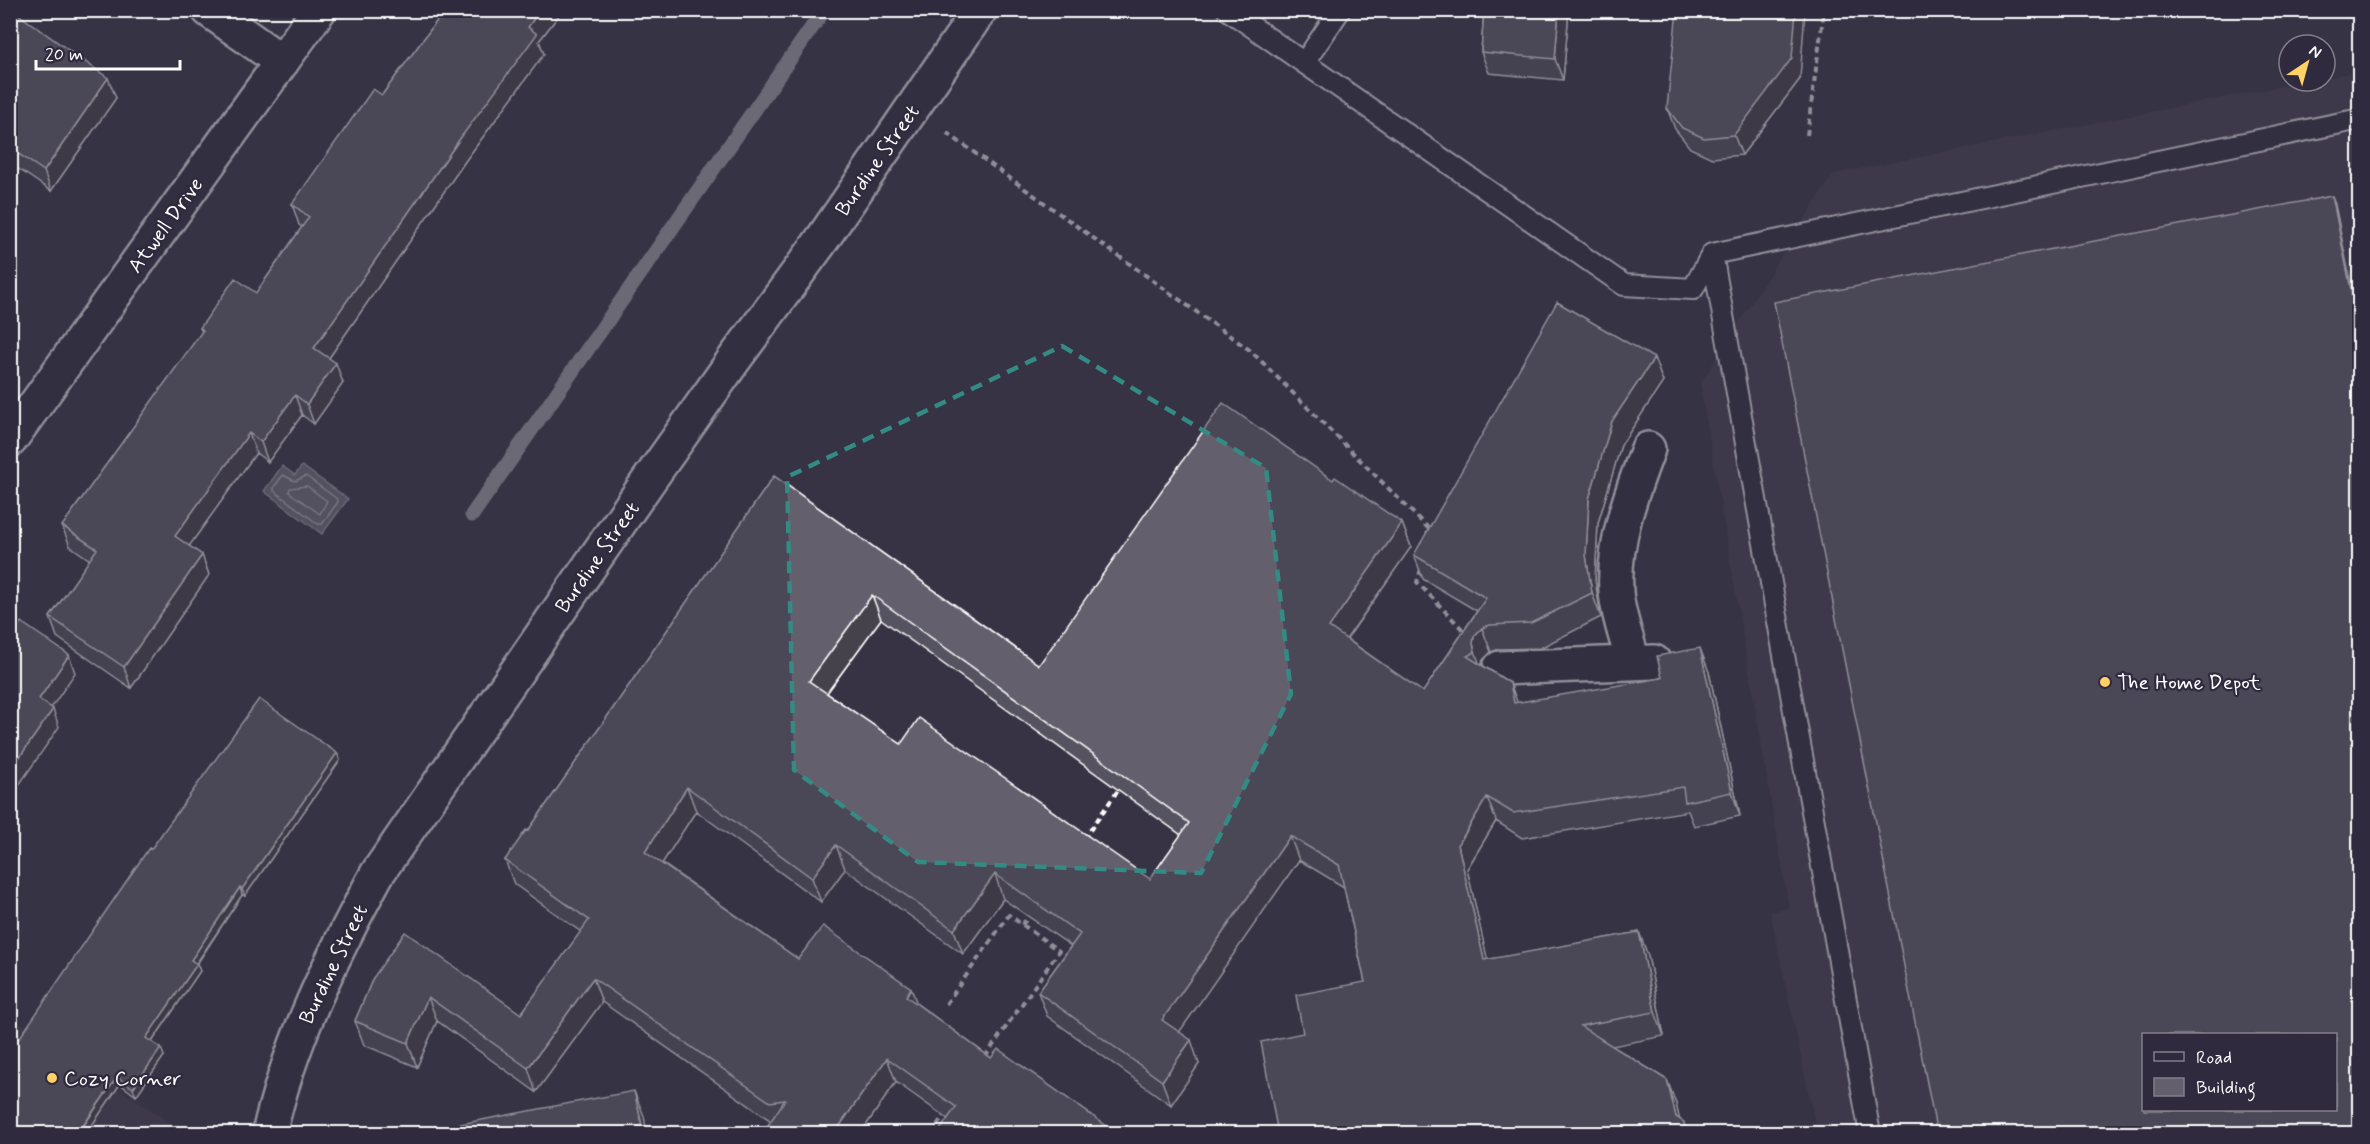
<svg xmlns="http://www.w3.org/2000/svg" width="2370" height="1144" font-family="Mynerve,sans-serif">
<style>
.built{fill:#444051;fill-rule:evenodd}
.water{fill:#76737f;stroke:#adabb2;stroke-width:1.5}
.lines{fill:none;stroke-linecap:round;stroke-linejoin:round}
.shore{stroke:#c8c7cc;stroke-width:1.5}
.stream{stroke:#adabb2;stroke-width:15}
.lane-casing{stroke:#fff;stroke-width:24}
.street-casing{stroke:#fff;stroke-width:38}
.path{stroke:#fff;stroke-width:4;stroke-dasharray:6 4.5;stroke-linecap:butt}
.lane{stroke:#2f2a3d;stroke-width:20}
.street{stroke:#2f2a3d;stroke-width:33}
.wall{fill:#55525e;stroke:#fff;stroke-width:1.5;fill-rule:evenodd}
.shaded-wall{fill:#45424c;stroke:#fff;stroke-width:1.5}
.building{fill:#635f6d;stroke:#fff;stroke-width:1.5;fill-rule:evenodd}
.marked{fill:none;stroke:#338b84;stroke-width:4.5;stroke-dasharray:12 8;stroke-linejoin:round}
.poi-dot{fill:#ffd166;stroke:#2f2a3d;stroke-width:2}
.labels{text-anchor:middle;stroke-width:4.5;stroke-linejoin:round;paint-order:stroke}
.street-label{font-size:21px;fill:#fff;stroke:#2f2a3d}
.poi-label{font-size:21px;fill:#fff;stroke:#2f2a3d;text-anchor:start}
</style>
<rect width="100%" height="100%" fill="#373345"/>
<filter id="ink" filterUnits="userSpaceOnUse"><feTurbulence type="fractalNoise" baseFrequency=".0167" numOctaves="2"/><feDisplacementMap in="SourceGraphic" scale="12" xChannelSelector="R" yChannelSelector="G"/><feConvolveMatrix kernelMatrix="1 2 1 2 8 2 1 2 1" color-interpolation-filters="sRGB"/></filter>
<g filter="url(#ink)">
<path class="built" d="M 2359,71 L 2359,1133 L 1817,1133 L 1770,912 L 1789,908 L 1700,384 L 1833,174 L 2308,81 L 2325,81 L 2325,78 ZM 2144,1034 L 2336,1034 L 2336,1110 L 2144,1110 Z
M 16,1020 L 178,1128 L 177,1134 L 11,1134 L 11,1028 Z"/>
<path class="water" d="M 282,466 L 295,475 L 302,466 L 348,499 L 322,534 L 264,491 Z"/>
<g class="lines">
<path class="shore" d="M 283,475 L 295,481 L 306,476 L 337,499 L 338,502 L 322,524 L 318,524 L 274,491 L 274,487 Z
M 307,486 L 327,501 L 320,514 L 289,492 L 290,488 Z"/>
<path class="stream" d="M 472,515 L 824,10"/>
<g class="lane-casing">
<path id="lane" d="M 1228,10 L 1624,285 L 1693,289 L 1712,254 L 2360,119
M 1304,63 L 1340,10
M 1712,254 L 1870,1134"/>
</g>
<g class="street-casing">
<path id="street" d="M 209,10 L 282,62
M 10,440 L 319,10
M 1633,663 C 1628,641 1617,613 1616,591 C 1613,542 1631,494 1648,449
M 1500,668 L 1654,662
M 269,1134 C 290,1041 332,957 377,874 L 647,483 L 733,361 L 819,244 L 980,10"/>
</g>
<path class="path" d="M 947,133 L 1251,351 L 1431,531
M 1807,135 L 1824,10
M 1421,569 L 1417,582 L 1466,633
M 1084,839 L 1121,786
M 1022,925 L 1031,913
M 946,1004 L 1009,915 L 1059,951 L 985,1057
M 931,1134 L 946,1112"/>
<use href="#lane" class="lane"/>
<use href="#street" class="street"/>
</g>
<path class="wall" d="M 10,10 L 116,98 L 51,191 L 10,163 Z
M 445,10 L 563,10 L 539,41 L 544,54 L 466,160 L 329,358 L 343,383 L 314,424 L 302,415 L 268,462 L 256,453 L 189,546 L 202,555 L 209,575 L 131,688 L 57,637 L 50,617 L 90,560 L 70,546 L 62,526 L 202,332 L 200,328 L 256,293 L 302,227 L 299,225 L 292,204 L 382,95 Z
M 1484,10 L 1569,10 L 1563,80 L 1489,73 L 1481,52 Z
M 1800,79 L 1742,155 L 1712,158 L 1690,148 L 1675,129 L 1667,108 Z
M 1654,358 L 1663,382 L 1621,445 L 1598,523 L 1595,580 L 1601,617 L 1540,648 L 1499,649 L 1491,652 L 1483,660 L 1482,665 L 1510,683 L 1517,703 L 1709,672 L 1740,816 L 1694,826 L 1688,811 L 1522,838 L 1496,821 L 1467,869 L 1487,960 L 1639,932 L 1648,956 L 1664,1036 L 1612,1046 L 1667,1080 L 1676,1104 L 1679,1119 L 1303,1033 L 1365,982 L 1344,887 L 1299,860 L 1179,1032 L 1199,1064 L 1171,1105 L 1047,1016 L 1038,992 L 1071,946 L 1003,899 L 963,954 L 845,869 L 821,902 L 696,811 L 662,863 L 798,959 L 917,1004 L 991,1058 L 948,1119 L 896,1082 L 860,1134 L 762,1134 L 771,1121 L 602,1002 L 536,1092 L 437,1021 L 417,1067 L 364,1045 L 355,1021 L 373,978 L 521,1014 L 581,932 L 514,884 L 505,860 L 528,831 L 774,476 L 1039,665 L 1333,480 L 1402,523 L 1411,547 L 1347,639 L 1423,692 L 1477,611 L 1423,579 L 1414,555 ZM 881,619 L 1181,835 L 1150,879 L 901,744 L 827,693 Z
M 337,753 L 340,760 L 245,896 L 242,895 L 197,964 L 200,971 L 152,1042 L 164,1056 L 136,1096 L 120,1084 L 86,1134 L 10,1134 L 151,849 Z"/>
<path class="shaded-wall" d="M 540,10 L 563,10 L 539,41 L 544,54 L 466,160 L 322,368 L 314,348 L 459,140 L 528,27 Z
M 1559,10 L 1569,10 L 1563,80 L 1555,59 Z
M 1796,10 L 1805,10 L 1800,79 L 1742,155 L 1734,135 Z
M 108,78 L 116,98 L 51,191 L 44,171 Z
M 2332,196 L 2335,204 L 2360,330 L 2360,336 Z
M 1654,358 L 1663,382 L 1621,445 L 1598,523 L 1595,580 L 1601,617 L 1592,593 L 1586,555 L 1589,499 L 1612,421 Z
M 336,363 L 343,383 L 314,424 L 307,404 Z
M 295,395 L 302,415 L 268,462 L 261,442 Z
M 249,433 L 256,453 L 182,556 L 175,536 Z
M 1402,523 L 1411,547 L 1338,651 L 1329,627 Z
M 202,555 L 209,575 L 131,688 L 124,667 Z
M 872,595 L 881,619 L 818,705 L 809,681 Z
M 1482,628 L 1491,652 L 1483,660 L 1481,668 L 1483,676 L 1473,644 L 1474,636 Z
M 1700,648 L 1709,672 L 1740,816 L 1732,792 Z
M 69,655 L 75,673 L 45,717 L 39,699 Z
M 1510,683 L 1519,707 L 1514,703 Z
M 53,709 L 59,727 L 10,798 L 10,771 Z
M 337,753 L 340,760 L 245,896 L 242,889 Z
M 687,787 L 696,811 L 654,876 L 645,852 Z
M 1487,797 L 1496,821 L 1467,869 L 1493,984 L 1484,960 L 1458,845 Z
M 1290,836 L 1299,860 L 1171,1044 L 1162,1020 Z
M 836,845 L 845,869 L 821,902 L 812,878 Z
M 995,874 L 1003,899 L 963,954 L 954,930 Z
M 240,887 L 242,895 L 194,967 L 191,960 Z
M 1639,932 L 1648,956 L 1664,1036 L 1655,1012 Z
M 197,964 L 200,971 L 149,1046 L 146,1038 Z
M 593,978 L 602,1002 L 536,1092 L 528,1068 Z
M 911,988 L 920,1012 L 906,996 Z
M 428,997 L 437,1021 L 417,1067 L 408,1043 Z
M 1191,1040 L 1199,1064 L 1171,1105 L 1162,1081 Z
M 161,1048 L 164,1056 L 136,1096 L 133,1088 Z
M 887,1058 L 896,1082 L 860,1134 L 834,1134 Z
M 117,1077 L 120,1084 L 86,1134 L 78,1134 Z
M 1667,1080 L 1676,1104 L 1683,1134 L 1676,1117 Z
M 634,1091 L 644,1116 L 647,1134 L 644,1134 Z
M 70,1128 L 72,1134 L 66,1134 Z"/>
<path class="building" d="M 10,10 L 12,10 L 108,78 L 44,171 L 10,148 L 10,113 L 15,106 L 10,103 Z
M 445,10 L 540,10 L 528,27 L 537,34 L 459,140 L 314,348 L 336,363 L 307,404 L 295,395 L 261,442 L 249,433 L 175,536 L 202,555 L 124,667 L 50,617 L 97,549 L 62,526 L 203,330 L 200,328 L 235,278 L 256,293 L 309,217 L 292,204 L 373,89 L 382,95 Z
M 1484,10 L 1559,10 L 1555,59 L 1481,52 Z
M 1677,10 L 1796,10 L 1792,58 L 1734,135 L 1704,138 L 1682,128 L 1667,108 Z
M 2332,196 L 2360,334 L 2360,1132 L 2350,1134 L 1937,1134 L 1774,302 ZM 2144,1035 L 2336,1035 L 2336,1110 L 2144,1110 Z
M 1557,302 L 1654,358 L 1612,421 L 1589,499 L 1586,555 L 1592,593 L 1531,623 L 1490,625 L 1482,628 L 1474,636 L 1473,644 L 1475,652 L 1467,656 L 1510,683 L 1514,703 L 1662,678 L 1657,656 L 1700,648 L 1732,792 L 1685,802 L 1683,787 L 1513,813 L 1487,797 L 1458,845 L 1484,960 L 1639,932 L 1655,1012 L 1580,1026 L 1667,1080 L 1676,1117 L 1684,1122 L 1686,1134 L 1278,1134 L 1261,1042 L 1303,1033 L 1296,995 L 1365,982 L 1339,865 L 1290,836 L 1162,1020 L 1191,1040 L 1162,1081 L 1038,992 L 1080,934 L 995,874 L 954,930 L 836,845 L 812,878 L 687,787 L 645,852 L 798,959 L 823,926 L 911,988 L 906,996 L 991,1058 L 998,1049 L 1118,1134 L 937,1134 L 956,1107 L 887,1058 L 834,1134 L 762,1134 L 785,1100 L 770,1102 L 593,978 L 528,1068 L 428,997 L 408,1043 L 355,1021 L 373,978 L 405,932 L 521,1014 L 589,920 L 505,860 L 526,830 L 528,831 L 774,476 L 1039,665 L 1223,403 L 1333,480 L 1335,477 L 1402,523 L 1329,627 L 1423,692 L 1486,598 L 1414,555 ZM 872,595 L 1189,823 L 1150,879 L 919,718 L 901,744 L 809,681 Z
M 21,622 L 69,655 L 39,699 L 53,709 L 10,771 L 10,638 Z
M 259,699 L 337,753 L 242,889 L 240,887 L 191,960 L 197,964 L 146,1038 L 161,1048 L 133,1088 L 117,1077 L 78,1133 L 70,1128 L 66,1134 L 10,1134 L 10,1052 L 149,848 L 151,849 Z
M 634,1091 L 644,1134 L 408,1134 Z"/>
</g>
<path d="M0 0H2370V1144H0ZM 1062,346 L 1266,468 L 1291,694 L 1201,873 L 918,862 L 794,770 L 787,477 Z" fill="#373345" fill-opacity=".55" fill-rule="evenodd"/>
<path class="marked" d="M 1062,346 L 1266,468 L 1291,694 L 1201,873 L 918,862 L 794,770 L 787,477 Z"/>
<g class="poi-dot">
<circle cx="2105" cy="682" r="6"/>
<circle cx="52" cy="1078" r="6"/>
</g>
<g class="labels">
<g class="street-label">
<text transform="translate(877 160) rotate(-55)" y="7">Burdine Street</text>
<text transform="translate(165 225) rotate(-54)" y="7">Atwell Drive</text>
<text transform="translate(597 557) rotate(-55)" y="7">Burdine Street</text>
<text transform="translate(333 964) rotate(-64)" y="7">Burdine Street</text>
</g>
<g class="poi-label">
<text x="2117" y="689">The Home Depot</text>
<text x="64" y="1085">Cozy Corner</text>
</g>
</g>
<rect width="2370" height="1144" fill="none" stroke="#2f2a3d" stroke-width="36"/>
<rect x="18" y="18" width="2334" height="1108" fill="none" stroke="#fff" stroke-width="2" filter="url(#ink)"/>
<rect x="2142" y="1033" width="195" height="78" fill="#2f2a3d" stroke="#827f8b" stroke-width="1.5"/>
<rect x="2154" y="1052" width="30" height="9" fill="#2f2a3d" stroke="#827f8b" stroke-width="1.5"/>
<text x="2196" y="1063" font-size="18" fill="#ffffff">Road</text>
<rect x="2154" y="1078" width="30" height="18" fill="#635f6d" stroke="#827f8b" stroke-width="1.5"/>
<text x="2196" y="1093" font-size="18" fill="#ffffff">Building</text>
<g transform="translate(2307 63) rotate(36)"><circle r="28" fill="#2f2a3d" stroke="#827f8b" stroke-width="1.5"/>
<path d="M0-4.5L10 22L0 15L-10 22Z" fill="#ffd166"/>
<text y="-9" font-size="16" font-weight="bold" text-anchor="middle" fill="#ffffff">N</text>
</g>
<path d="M36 60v9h144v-9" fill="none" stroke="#ffffff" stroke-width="3"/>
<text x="45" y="60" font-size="18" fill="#ffffff" stroke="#2f2a3d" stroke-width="4.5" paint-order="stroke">20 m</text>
</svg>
